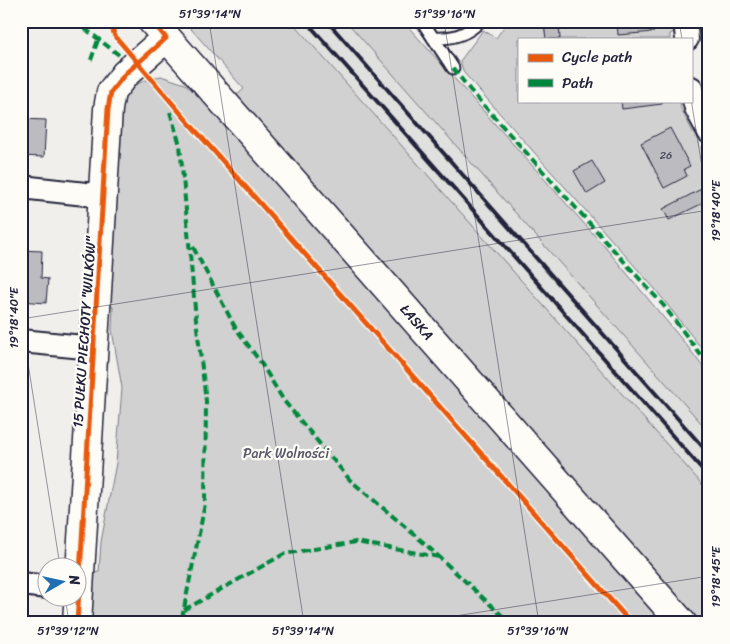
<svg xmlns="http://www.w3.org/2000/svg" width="730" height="644" font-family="Sriracha,sans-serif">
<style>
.built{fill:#e0e0df}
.green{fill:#d2d1d1;stroke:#7a7a86}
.building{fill:#bcbcc0;stroke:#22223b}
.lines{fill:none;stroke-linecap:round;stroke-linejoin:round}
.lane-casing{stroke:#22223b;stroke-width:15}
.street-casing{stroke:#22223b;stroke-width:26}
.secondary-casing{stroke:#22223b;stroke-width:31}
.lane{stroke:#fdfcf7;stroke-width:11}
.street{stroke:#fdfcf7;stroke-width:22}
.secondary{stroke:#fdfcf7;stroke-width:28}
.rail{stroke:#22223b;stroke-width:4}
.quiet{stroke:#00873e;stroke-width:4;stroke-dasharray:8 4;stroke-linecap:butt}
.cycleway-casing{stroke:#fdfcf7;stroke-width:8}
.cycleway{stroke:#e8590c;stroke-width:5}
.ticks{fill:none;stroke:#22223b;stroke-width:1;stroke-opacity:0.45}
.labels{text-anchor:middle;stroke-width:4.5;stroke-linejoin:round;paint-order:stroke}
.number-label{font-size:11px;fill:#48485c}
.street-label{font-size:14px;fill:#22223b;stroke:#fdfcf7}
.park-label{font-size:14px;fill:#575768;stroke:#fdfcf7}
.neatline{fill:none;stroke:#22223b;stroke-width:2}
.ticks-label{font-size:12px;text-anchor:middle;fill:#22223b}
</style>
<rect width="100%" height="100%" fill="#f0efec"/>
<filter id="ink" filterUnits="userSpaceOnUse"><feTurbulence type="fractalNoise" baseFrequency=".02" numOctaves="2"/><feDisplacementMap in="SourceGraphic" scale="10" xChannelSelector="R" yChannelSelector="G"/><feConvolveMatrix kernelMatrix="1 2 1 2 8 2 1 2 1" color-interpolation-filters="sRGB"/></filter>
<g filter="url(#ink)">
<path class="built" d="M 250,21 L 370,21 L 709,404 L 709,545 Z"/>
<path class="green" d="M 184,21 L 291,21 L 709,492 L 709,623 L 702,623 L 237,95 L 244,89 Z
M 346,21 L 403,21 L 605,247 L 688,347 L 709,375 L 709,432 Z
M 508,21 L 673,21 L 674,32 L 670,34 L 670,39 L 519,39 L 519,101 L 680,101 L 681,109 L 709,163 L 709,358 L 655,289 L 464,73 L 460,61 L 483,30 L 496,38 Z
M 696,21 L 709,21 L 709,98 L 701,32 Z
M 161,76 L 185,84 L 202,99 L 662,623 L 89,623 L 92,573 L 99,572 L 101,542 L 116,463 L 122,388 L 112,330 L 113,307 L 107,306 L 120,104 C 129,86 141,80 161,76 Z"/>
<path class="building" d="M 617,21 L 654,21 L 654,32 L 618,35 Z
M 559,22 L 560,39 L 546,39 L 544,24 Z
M 621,101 L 662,101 L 662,104 L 622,109 Z
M 21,119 L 46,120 L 44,157 L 21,156 Z
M 670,128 L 690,166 L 684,169 L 687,176 L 664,188 L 641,143 Z
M 592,161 L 605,183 L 587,194 L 574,171 Z
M 707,186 L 709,200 L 669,220 L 663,209 Z
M 21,250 L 42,251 L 41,278 L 48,279 L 46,303 L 21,301 Z"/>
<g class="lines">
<g class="lane-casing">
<path id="lane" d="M 422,21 L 453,68
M 433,38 C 452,39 467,35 480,21"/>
</g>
<g class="street-casing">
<path id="street" d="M 685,21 L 687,39
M 691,88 L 696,108 L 709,132
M 21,187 L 104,196
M 21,341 L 94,348
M 21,584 L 48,587"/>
</g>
<g class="secondary-casing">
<path id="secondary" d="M 152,21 L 682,623
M 77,623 L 108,109 L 111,92 L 125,74 L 166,38"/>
</g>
<use href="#lane" class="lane"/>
<use href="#street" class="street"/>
<use href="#secondary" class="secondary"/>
<path class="rail" d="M 306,21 L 709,477
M 327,21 L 709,454"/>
<path class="quiet" d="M 75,21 L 119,55
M 91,60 L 99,37
M 453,68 L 470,90 L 664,306 L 709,366
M 170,112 L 180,145 L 196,319 L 206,401 L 205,504 L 181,623
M 193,247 L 235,327 L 261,363 L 284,401 L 350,480 L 423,542 L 510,623
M 184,610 L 284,554 L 356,542 L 439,557"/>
<g class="cycleway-casing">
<path id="cycleway" d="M 109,21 L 115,36 L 189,123 L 631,623
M 77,623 L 108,109 L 111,92 L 125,74 L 166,38 L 152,21"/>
</g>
<use href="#cycleway" class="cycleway"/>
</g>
</g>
<path class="ticks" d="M 209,21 L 304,623M 444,21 L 539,623M 679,21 L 682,39M 691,99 L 709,210M 21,319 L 709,210M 21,319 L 60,566M 65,596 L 69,623M 411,623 L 709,576"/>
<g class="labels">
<g class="number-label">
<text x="666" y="159">26</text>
</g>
<g class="street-label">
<text transform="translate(417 322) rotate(49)" y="5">ŁASKA</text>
<text transform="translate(84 332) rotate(-86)" y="5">15 PUŁKU PIECHOTY "WILKÓW"</text>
</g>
<g class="park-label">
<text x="286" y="458">Park Wolności</text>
</g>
</g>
<rect width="730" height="644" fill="none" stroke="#fdfcf7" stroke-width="55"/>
<rect x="518" y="38" width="175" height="65" fill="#fdfcf7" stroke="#a5a5ac"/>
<rect x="528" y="54" width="25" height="8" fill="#e8590c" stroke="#a5a5ac"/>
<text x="562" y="62" font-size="15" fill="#22223b">Cycle path</text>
<rect x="528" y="79" width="25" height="8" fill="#00873e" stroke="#a5a5ac"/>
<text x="562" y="88" font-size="15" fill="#22223b">Path</text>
<g transform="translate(62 582) rotate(81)"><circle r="24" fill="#fdfcf7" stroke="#a5a5ac"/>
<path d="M0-4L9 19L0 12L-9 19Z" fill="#1f6fb2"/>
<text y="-8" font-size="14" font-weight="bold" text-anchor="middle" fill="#22223b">N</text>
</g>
<rect x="28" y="28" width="674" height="588" class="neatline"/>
<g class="ticks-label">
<text x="210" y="18">51°39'14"N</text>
<text x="445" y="18">51°39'16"N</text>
<text transform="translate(716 211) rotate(-90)" y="4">19°18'40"E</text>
<text transform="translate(14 318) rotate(-90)" y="4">19°18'40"E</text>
<text transform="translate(716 577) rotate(-90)" y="4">19°18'45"E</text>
<text x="68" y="635">51°39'12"N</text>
<text x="303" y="635">51°39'14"N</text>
<text x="538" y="635">51°39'16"N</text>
</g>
</svg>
